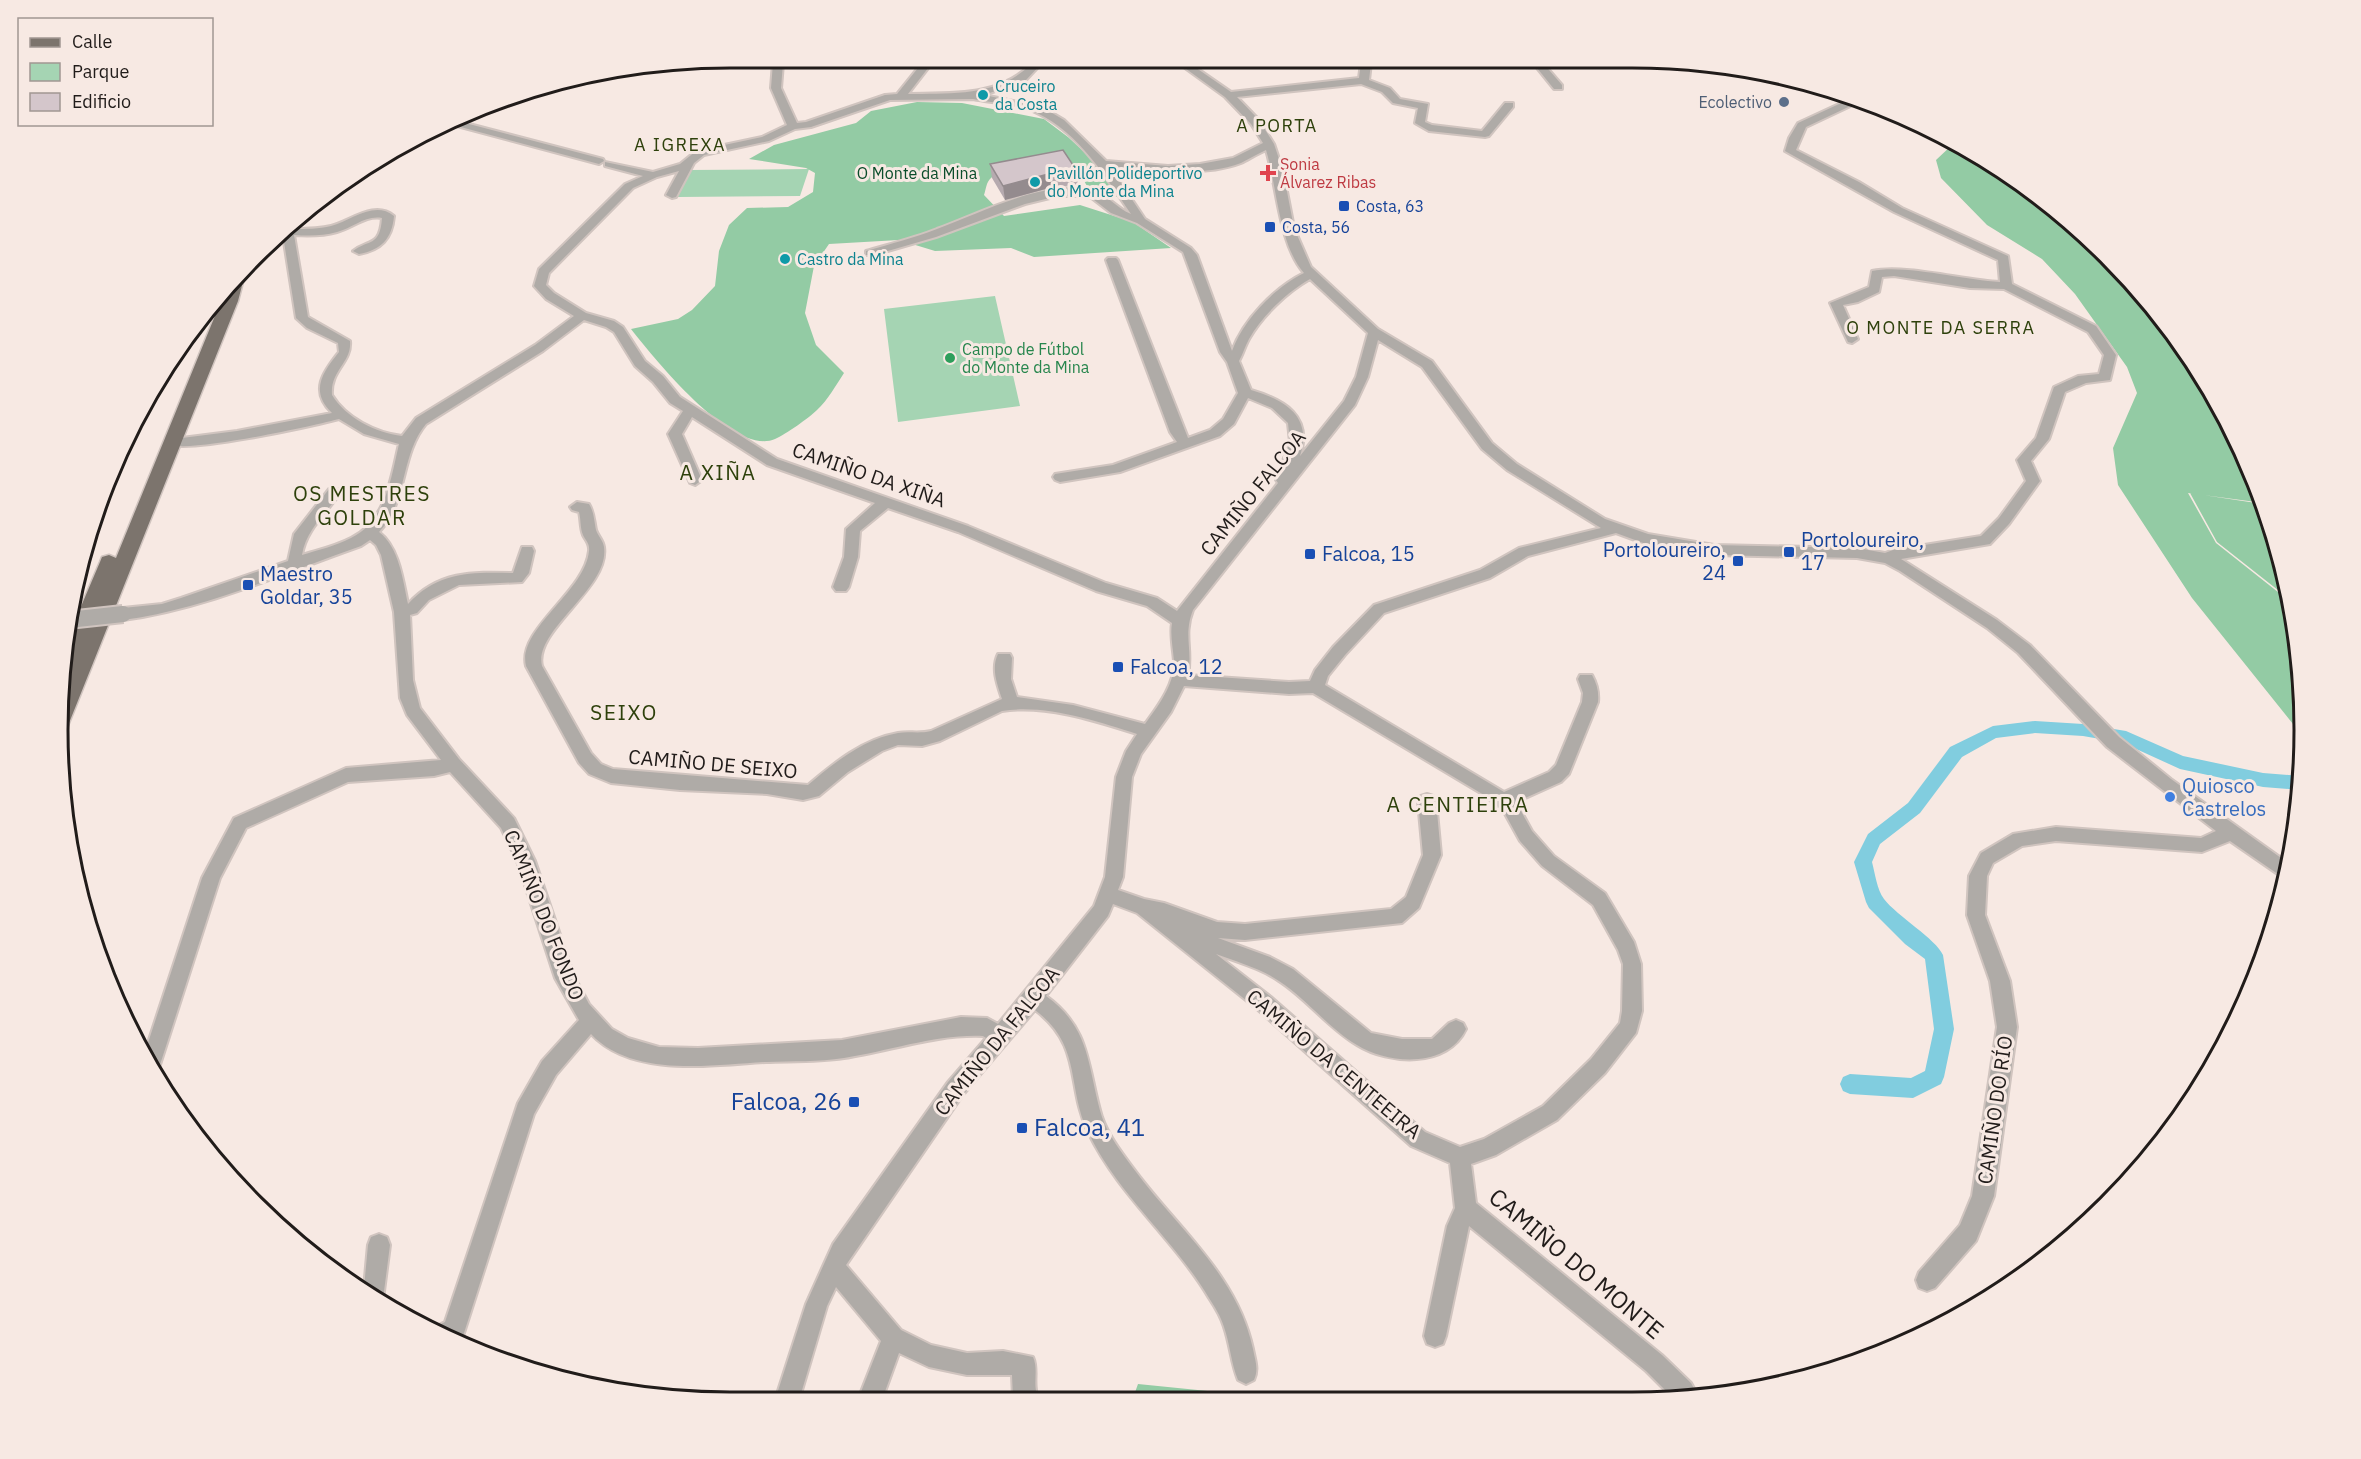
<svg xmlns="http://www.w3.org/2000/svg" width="2361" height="1459" font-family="'IBM Plex Sans',sans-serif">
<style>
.green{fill:#a5d4b3}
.forest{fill:#93cba4}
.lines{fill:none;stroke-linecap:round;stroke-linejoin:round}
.canal{fill:#81cddf;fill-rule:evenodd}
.minor-casing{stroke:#d0c4bf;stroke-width:4}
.major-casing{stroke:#d0c4bf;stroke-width:3}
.minor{fill:#afaba7;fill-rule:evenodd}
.major{fill:#7c746d;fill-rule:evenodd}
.minor-bridge-casing{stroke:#d0c4bf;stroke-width:20;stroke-linecap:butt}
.minor-bridge{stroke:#afaba7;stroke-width:16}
.wall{fill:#b6aaaf}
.shaded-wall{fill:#948b8e}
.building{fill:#d4c6cb;stroke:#948b8e;stroke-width:1.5}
.culture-dot{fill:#0f9aa8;stroke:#f7e9e3;stroke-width:2}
.service-dot{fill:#5c6f8a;stroke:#f7e9e3;stroke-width:2}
.health-dot{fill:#e0444e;stroke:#f7e9e3;stroke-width:2}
.transit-dot{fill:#1a4fb4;stroke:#f7e9e3;stroke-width:2}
.leisure-dot{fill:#2e9e5b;stroke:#f7e9e3;stroke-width:2}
.shop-dot{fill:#3f7fe0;stroke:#f7e9e3;stroke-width:2}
.labels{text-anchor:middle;stroke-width:6;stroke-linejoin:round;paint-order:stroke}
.far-culture-label{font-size:16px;fill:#0d838f;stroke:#f7e9e3;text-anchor:start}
.far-service-label{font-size:16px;fill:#4e5e75;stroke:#f7e9e3;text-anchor:end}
.far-health-label{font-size:16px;fill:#be3a42;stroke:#f7e9e3;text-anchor:start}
.far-park-label{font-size:16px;fill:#0a4d2a;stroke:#f7e9e3}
.far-transit-label{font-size:16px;fill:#164399;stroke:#f7e9e3;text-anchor:start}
.far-leisure-label{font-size:16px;fill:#27864d;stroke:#f7e9e3;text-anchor:start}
.far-neighbourhood-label{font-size:18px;letter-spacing:1.5px;fill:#2e410c;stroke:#f7e9e3}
.street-label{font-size:20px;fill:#211c1a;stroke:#f7e9e3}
.transit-label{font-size:20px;fill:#164399;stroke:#f7e9e3;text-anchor:start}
.shop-label{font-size:20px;fill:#366cbe;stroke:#f7e9e3;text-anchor:start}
.neighbourhood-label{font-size:21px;letter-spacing:1.5px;fill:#2e410c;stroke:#f7e9e3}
.near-transit-label{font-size:24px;fill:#164399;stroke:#f7e9e3;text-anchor:end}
.near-street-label{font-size:24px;fill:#211c1a;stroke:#f7e9e3}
.rim{fill:none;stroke:#211c1a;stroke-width:3}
</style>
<rect width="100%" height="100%" fill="#f7e9e3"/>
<path class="green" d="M 809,169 L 800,196 L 677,197 L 689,170 Z
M 995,296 L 1020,406 L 898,422 L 884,309 Z"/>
<path class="forest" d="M 917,102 L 962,103 L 1044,119 L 1068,137 L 1097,164 L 1117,197 L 1087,186 C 1083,179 1078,167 1071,164 C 1056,156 1003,166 991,178 C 986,182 986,190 984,195 L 1004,216 L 1080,205 L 1133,222 L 1171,248 L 1034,257 L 1011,248 L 935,251 L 899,240 L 829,244 L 814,266 L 805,313 L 816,345 L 844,373 C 836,385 828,400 817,410 C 809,418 786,434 775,439 C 733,457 654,358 631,329 L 678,319 L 692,310 L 715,286 L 719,251 L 729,225 L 747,208 L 788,207 L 813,192 L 815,173 L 806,168 L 749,159 L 774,145 L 856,123 L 871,111 Z
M 1952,145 L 2041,196 L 2097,248 L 2099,263 L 2153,308 L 2214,393 L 2266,507 L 2256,502 L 2188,493 L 2216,543 L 2288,600 L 2298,641 L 2301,734 L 2192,598 L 2118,485 L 2113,448 L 2137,393 L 2127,367 L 2075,294 L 2042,259 L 1987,225 L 1941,178 L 1936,160 Z
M 2099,250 L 2137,286 L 2150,304 L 2101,263 Z
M 2190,493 L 2256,503 L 2266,509 L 2288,598 L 2217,542 Z
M 1138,1384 L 1286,1399 L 1133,1398 Z"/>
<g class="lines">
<path class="canal" d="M 2035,721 L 2083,724 L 2126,731 L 2183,756 L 2263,773 L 2301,776 L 2300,790 L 2263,787 L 2180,769 L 2123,743 L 2083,736 L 2035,733 L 1996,738 L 1962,757 L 1920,813 L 1880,844 L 1872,862 C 1875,873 1877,890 1884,899 C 1897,916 1936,939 1943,955 L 1954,1029 L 1944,1077 L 1941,1084 L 1913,1098 L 1850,1094 L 1843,1091 L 1840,1084 L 1843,1077 L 1850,1074 L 1911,1078 L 1925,1071 L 1934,1029 L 1925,959 L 1905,944 L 1869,908 L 1866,902 L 1854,862 L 1868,834 L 1908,803 L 1950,747 L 1993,726 Z"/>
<g class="minor-casing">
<path id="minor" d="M 773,63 L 783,63 L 781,88 L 797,123 L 806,122 L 885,95 L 897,94 L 922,63 L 932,63 L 908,94 C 951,93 1000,97 1032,63 L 1042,63 L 1026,80 L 984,95 L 1042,107 L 1064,120 L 1106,161 L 1168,166 L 1200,164 L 1233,158 L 1263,143 L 1251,124 L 1225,97 L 1178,63 L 1189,63 L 1231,92 L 1359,78 L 1361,63 L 1371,63 L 1369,80 L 1390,88 L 1400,99 L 1428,104 L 1425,122 L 1432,125 L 1482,131 L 1505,103 L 1513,103 L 1513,107 L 1489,136 L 1485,137 L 1429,131 L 1415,123 L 1418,108 L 1393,103 L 1382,92 L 1361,84 L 1237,97 L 1259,120 L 1274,144 L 1283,171 L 1294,228 L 1311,267 L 1378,329 L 1432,361 L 1492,443 L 1517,464 L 1605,519 L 1648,534 L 1714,545 L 1857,548 L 1885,553 L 1893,550 L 1981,536 L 1999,518 L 2026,481 L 2017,460 L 2036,438 L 2054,387 L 2078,376 L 2099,374 L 2104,355 L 2088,332 L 2004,289 L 1970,288 L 1894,276 L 1882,277 L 1879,292 L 1858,302 L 1843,305 L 1858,339 L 1852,343 L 1848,342 L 1830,303 L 1869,287 L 1872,271 C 1905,264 1963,280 2000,282 L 1998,260 L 1894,212 L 1785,151 L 1789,138 L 1798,123 L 1852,98 L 1861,101 L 1806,127 L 1796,150 L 1859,182 L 1902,208 L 2008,256 L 2012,284 L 2096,326 L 2116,355 L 2110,380 L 2086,383 L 2065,392 L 2049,439 L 2031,461 L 2040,481 L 2009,524 L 1990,544 L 1901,559 L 1997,620 L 2030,645 L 2119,737 L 2171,779 L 2288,863 L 2285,879 L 2230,841 L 2202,852 L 2056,841 L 2022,846 L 1993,863 L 1987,876 L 1985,915 L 2010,981 L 2017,1027 L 1994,1196 L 1976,1241 L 1935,1288 L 1927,1291 L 1919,1288 L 1916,1280 L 1919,1272 L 1960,1225 L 1972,1196 L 1997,1027 L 1990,981 L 1967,915 L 1969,876 L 1981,853 L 2013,834 L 2056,827 L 2201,838 L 2216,831 L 2107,747 L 2018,653 L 1987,628 L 1900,571 L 1885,563 L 1857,558 L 1714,555 L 1646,544 L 1616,533 L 1528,556 L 1490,578 L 1384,613 L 1345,655 L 1328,676 L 1325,685 L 1504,792 L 1549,772 L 1556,765 L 1582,702 L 1583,693 L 1578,679 L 1580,675 L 1592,675 C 1597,684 1599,692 1598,702 L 1569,774 L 1561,782 L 1516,802 L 1532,831 L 1554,856 L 1605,893 L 1634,942 L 1641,964 L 1642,1011 L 1636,1033 L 1605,1073 L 1557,1120 L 1496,1155 L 1471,1164 L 1476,1203 L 1662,1355 L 1691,1383 L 1698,1396 L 1676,1401 L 1646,1371 L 1469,1226 L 1446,1336 L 1443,1344 L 1435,1347 L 1427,1344 L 1424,1336 L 1447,1226 L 1455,1208 L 1450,1163 L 1411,1146 L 1257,1009 L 1137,913 L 1113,904 L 1108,916 L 1046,996 C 1092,1029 1087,1068 1102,1117 C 1108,1135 1122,1153 1133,1168 C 1176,1227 1237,1274 1253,1349 C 1255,1360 1259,1369 1254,1380 L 1246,1384 L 1238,1380 C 1231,1363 1230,1344 1224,1327 C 1221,1317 1215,1307 1209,1298 C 1174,1239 1118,1195 1088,1132 C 1066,1086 1083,1046 1035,1010 L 962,1096 L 846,1265 L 901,1330 L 931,1345 L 967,1353 L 1003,1351 L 1033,1357 C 1039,1370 1032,1384 1038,1398 L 1013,1398 L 1012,1375 L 967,1375 L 929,1367 L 899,1353 L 883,1397 L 859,1397 L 881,1341 L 836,1287 L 827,1306 L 800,1397 L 776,1397 L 806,1304 L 833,1244 L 948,1082 L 986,1038 L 983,1036 C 936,1034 890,1051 844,1058 C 818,1062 792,1061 766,1062 C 712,1065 632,1078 591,1034 L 556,1075 L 534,1114 L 464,1333 L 461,1341 L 458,1342 L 433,1328 L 445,1322 L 518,1103 L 542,1061 L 579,1020 L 555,978 L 517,861 L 501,828 L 450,772 L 434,776 L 348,782 L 246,828 L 220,878 L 158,1071 L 155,1072 L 145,1052 L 202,878 L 234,818 L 346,768 L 441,760 L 407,715 L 400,698 L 394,612 L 381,555 L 376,545 L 370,540 L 361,546 C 284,573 205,609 123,620 L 118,618 L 115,614 L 118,610 L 123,608 L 162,604 L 181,598 L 288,561 L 294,534 L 329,489 L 339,489 L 341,492 C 327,513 306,529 302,555 C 318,550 336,546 351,538 C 386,521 391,478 399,444 L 364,434 L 339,419 C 316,425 179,456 167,443 L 174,439 L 237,431 L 332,413 C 309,391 323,372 339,352 L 338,343 L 307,328 L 296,318 L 282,229 L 290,222 L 293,229 C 306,229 319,229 331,226 C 351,221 374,200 394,216 C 392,239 381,250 359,254 L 353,251 C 369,239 380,247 382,218 C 365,215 353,228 337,232 C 323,236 309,236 294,235 L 308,317 L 350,341 C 352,363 330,370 332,395 C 346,418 376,433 402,436 L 416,418 L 535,345 L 574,316 L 546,299 L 534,286 L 539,269 L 625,184 L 643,176 L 605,166 L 605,162 L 653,172 L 680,164 L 696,151 L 762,137 L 787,125 L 771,88 ZM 973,99 C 993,103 1019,104 1037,113 C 1079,133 1106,177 1131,214 C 1116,208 1107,194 1092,190 C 1044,179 981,213 937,229 C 914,238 890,244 866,251 L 866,255 L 874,255 L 936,237 L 1025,204 L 1058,196 L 1089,196 L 1111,213 L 1137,223 L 1183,252 L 1220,352 L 1227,362 L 1238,393 L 1223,419 L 1210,430 L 1188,438 L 1118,260 L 1116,258 L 1108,258 L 1106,260 L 1170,432 L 1177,442 L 1113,465 L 1055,474 L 1053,477 L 1055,480 L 1060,482 L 1120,472 L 1220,436 L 1234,424 L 1248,398 L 1272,408 L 1288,423 L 1290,442 L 1276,480 L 1278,483 L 1177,611 L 1157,598 L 1106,583 L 968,526 L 777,459 L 680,397 L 663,376 L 645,361 L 623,327 L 614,321 L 586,313 L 554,293 L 546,285 L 549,273 L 633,188 L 657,177 L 679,171 L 666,195 L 672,198 L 676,197 L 694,163 L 704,155 L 769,141 L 795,129 L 811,127 L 890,100 ZM 1266,150 C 1277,186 1279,245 1304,273 C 1274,288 1243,320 1232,351 L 1197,255 L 1191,248 L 1145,219 L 1111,168 C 1148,171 1206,177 1241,163 C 1249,159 1257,154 1266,150 ZM 1310,279 L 1368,333 L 1356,377 L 1344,401 L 1300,456 C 1313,416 1285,400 1251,390 L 1239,361 C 1243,354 1245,346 1249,339 C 1262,316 1287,292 1310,279 ZM 584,320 L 606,327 L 614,332 L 635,366 L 653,382 L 670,403 L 683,411 L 668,434 L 690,483 L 695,485 L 702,480 L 682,434 L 692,417 L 767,465 L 875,503 L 846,529 L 844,557 L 833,587 L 836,591 L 846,591 L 849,587 L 858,557 L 860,531 L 888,508 L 958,532 L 1096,591 L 1147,606 L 1172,623 C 1170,635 1173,648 1174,661 C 1175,684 1158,706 1145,724 L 1073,705 L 1017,697 L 1011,679 L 1012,658 L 1010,654 L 998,654 C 991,668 997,684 1002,699 L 931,731 C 919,734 909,731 898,733 C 863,739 834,763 808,785 L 613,769 L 601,764 L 591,753 L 542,666 C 533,630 610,588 604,547 C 603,540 598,536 596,530 C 594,520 594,512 589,504 L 577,502 L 570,507 L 572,510 L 579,512 C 581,519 580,528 583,535 C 586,541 590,544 589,551 C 585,592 517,629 526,666 L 579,763 L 589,774 L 611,783 L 680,790 L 767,794 L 803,800 L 819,796 L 848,772 L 882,751 L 898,745 L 922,746 L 940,741 L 1002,711 C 1045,704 1096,721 1137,734 L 1126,751 L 1116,777 L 1105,877 L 1094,906 L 998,1024 L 987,1018 L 961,1017 L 842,1040 L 698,1048 L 659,1047 L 628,1038 L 612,1029 L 589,1004 L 574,976 L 535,861 L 514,818 L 459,759 L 420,708 L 413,680 L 410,615 L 417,613 L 429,600 L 459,585 L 522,582 L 529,573 L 534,551 L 532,547 L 522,547 L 513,573 C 472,572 438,571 408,604 C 403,580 399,547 379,532 C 408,502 400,455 426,424 L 543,351 ZM 1378,340 L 1422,367 L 1482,449 L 1507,470 L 1601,528 L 1519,548 L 1480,570 L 1374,605 L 1333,647 L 1315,670 L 1310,681 L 1289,682 L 1188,675 C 1193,650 1183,635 1193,610 L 1355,405 L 1368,377 ZM 1184,686 L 1289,694 L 1313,693 L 1484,795 L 1504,812 L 1520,841 L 1542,866 L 1593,905 L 1618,950 L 1623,964 L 1622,1011 L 1620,1023 L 1591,1059 L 1543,1106 L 1484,1139 L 1460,1147 L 1425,1132 L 1271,997 L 1216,954 C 1237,962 1260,968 1279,981 C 1307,999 1328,1028 1357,1045 C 1389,1065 1448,1068 1466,1029 L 1463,1023 L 1456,1020 L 1449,1023 L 1432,1039 L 1402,1039 L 1371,1033 L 1293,969 L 1270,957 L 1218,938 L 1245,940 L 1402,923 L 1419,908 L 1441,855 L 1436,801 L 1433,796 L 1427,794 L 1421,796 L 1418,801 L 1423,855 L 1406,897 L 1391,909 L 1245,924 L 1217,922 L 1164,903 L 1144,899 L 1118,890 L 1123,877 L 1132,777 L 1141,754 L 1171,712 Z
M 1533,63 L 1543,63 L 1562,85 L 1562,89 L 1554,89 Z
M 450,119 L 603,159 L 604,161 L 599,164 L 442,122 Z
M 406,143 L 406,147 C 391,159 359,186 340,183 Z
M 379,1234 L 387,1237 L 390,1245 L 383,1299 L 364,1288 L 368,1245 L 371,1237 Z"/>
</g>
<g class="major-casing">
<path id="major" d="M 241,270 L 245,274 L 238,301 L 67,728 L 64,734 L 57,736 L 59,697 L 64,687 L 60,688 L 62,651 L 100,562 L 102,557 L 109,555 L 116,558 L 226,289 Z"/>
</g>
<use href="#minor" class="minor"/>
<use href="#major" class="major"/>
<g class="minor-bridge-casing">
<path id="minor-bridge" d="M 68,620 L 123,614"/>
</g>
<use href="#minor-bridge" class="minor-bridge"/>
</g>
<path class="wall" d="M 990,164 L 1077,171 L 1078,185 L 1053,187 L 1005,200 L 992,178 Z"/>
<path class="shaded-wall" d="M 1052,173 L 1053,187 L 1005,200 L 1003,186 Z"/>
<path class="building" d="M 1063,150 L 1077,171 L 1052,173 L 1003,186 L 990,164 Z"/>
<g class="culture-dot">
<circle cx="983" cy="95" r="6"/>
<circle cx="1035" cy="182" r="6"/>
<circle cx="785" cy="259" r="6"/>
</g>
<circle class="service-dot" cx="1784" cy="102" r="6"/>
<path class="health-dot" d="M1265 164h6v6h6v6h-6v6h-6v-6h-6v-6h6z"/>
<g class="transit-dot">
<rect x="1338" y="200" width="12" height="12" rx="3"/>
<rect x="1264" y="221" width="12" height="12" rx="3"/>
<rect x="1783" y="546" width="12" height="12" rx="3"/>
<rect x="1304" y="548" width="12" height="12" rx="3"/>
<rect x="1732" y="555" width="12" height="12" rx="3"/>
<rect x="242" y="579" width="12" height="12" rx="3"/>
<rect x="1112" y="661" width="12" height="12" rx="3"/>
<rect x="848" y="1096" width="12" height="12" rx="3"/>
<rect x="1016" y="1122" width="12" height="12" rx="3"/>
</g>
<circle class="leisure-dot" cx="950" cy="358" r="6"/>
<circle class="shop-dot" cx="2170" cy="797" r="6"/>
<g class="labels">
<g class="far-culture-label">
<text x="995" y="92">Cruceiro<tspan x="995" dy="18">da Costa</tspan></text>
<text x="1047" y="179">Pavillón Polideportivo<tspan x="1047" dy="18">do Monte da Mina</tspan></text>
<text x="797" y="265">Castro da Mina</text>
</g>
<g class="far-service-label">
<text x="1772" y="108">Ecolectivo</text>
</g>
<g class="far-health-label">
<text x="1280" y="170">Sonia<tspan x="1280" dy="18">Álvarez Ribas</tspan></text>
</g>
<g class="far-park-label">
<text x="917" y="179">O Monte da Mina</text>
</g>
<g class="far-transit-label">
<text x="1356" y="212">Costa, 63</text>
<text x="1282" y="233">Costa, 56</text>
</g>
<g class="far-leisure-label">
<text x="962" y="355">Campo de Fútbol<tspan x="962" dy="18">do Monte da Mina</tspan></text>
</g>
<g class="far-neighbourhood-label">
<text x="1277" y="132">A PORTA</text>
<text x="680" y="151">A IGREXA</text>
<text x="1941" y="334">O MONTE DA SERRA</text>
</g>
<g class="street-label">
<text transform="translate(869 475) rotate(19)" y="7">CAMIÑO DA XIÑA</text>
<text transform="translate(1253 493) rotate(-51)" y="7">CAMIÑO FALCOA</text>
<text transform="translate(713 764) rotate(5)" y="7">CAMIÑO DE SEIXO</text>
<text transform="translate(544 915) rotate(68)" y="7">CAMIÑO DO FONDO</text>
<text transform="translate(997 1041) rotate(-51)" y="7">CAMIÑO DA FALCOA</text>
<text transform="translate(1334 1064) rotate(40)" y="7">CAMIÑO DA CENTEEIRA</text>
<text transform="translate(1995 1110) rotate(-82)" y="7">CAMIÑO DO RÍO</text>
</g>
<g class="transit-label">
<text x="1801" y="547">Portoloureiro,<tspan x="1801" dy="23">17</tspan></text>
<text x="1726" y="557" text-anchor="end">Portoloureiro,<tspan x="1726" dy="23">24</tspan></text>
<text x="1322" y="561">Falcoa, 15</text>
<text x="260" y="581">Maestro<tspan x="260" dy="23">Goldar, 35</tspan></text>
<text x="1130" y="674">Falcoa, 12</text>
</g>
<g class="shop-label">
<text x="2182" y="793">Quiosco<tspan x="2182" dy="23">Castrelos</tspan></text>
</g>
<g class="neighbourhood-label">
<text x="718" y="480">A XIÑA</text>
<text x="362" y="501">OS MESTRES<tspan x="362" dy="24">GOLDAR</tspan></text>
<text x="624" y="720">SEIXO</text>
<text x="1458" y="812">A CENTIEIRA</text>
</g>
<g class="near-transit-label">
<text x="842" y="1110">Falcoa, 26</text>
<text x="1034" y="1136" text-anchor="start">Falcoa, 41</text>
</g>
<g class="near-street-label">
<text transform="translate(1576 1264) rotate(40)" y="8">CAMIÑO DO MONTE</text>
</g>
</g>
<path d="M0 0H2361V1459H0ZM730 68H1632A662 662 0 0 1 2294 730V730A662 662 0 0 1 1632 1392H730A662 662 0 0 1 68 730V730A662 662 0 0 1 730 68Z" fill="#f7e9e3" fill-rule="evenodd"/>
<path class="rim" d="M730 68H1632A662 662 0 0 1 2294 730V730A662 662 0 0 1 1632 1392H730A662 662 0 0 1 68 730V730A662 662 0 0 1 730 68Z"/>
<rect x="18" y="18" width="195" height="108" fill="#f7e9e3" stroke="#a19793" stroke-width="1.5"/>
<rect x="30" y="38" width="30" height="9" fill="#7c746d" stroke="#a19793" stroke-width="1.5"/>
<text x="72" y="48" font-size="18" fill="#211c1a">Calle</text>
<rect x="30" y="63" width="30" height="18" fill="#a5d4b3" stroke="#a19793" stroke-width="1.5"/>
<text x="72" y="78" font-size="18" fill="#211c1a">Parque</text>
<rect x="30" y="93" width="30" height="18" fill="#d4c6cb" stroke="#a19793" stroke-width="1.5"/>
<text x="72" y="108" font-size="18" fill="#211c1a">Edificio</text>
</svg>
